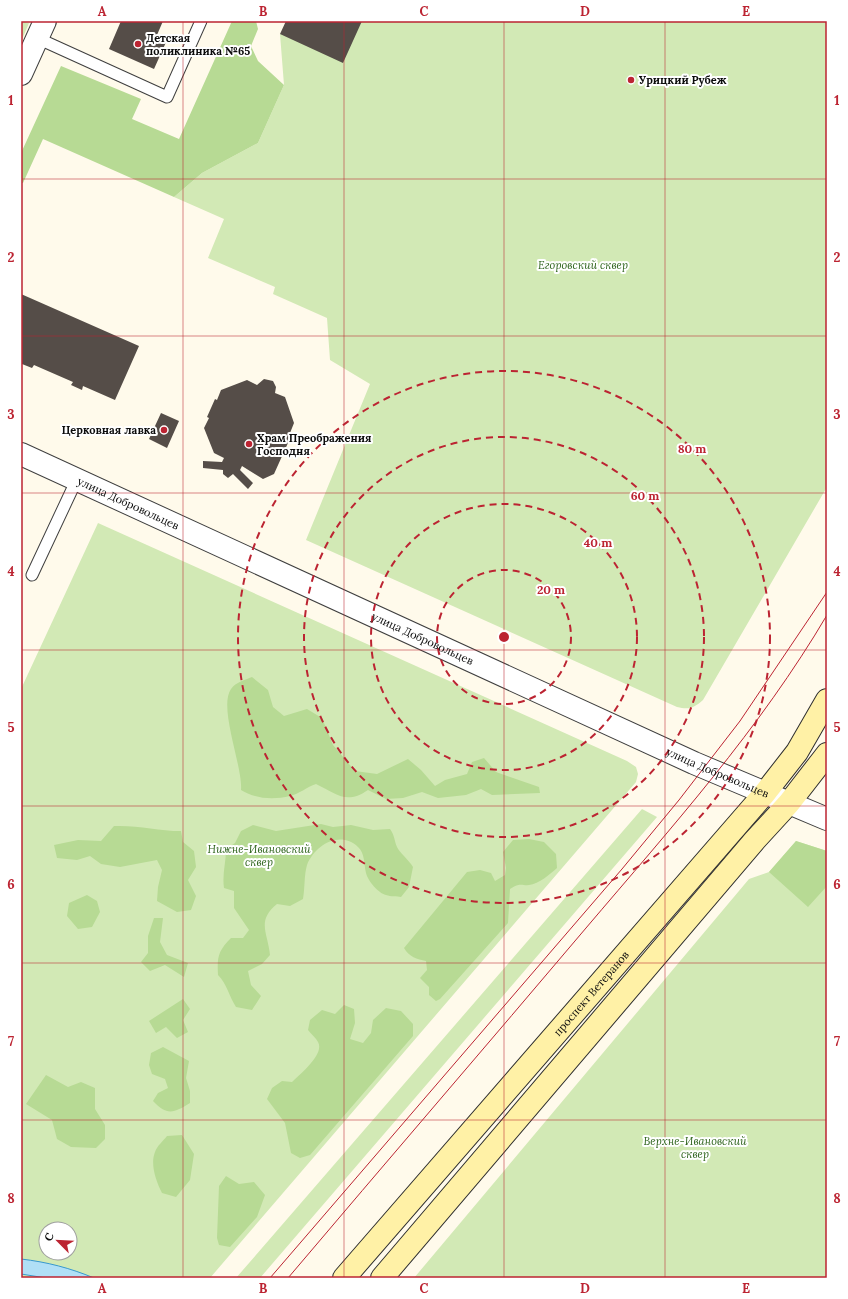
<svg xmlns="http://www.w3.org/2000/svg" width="848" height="1299" font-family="Lora,serif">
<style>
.green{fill:#d2e9b5;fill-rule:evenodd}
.forest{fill:#b7da94}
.water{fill:#b0dff6;stroke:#3798ce}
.building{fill:#554d48}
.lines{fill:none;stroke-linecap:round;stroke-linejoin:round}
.service-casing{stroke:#3f3f3f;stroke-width:13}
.minor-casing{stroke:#3f3f3f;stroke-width:24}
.secondary-casing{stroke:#2e2e2e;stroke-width:24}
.service{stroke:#fff;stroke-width:11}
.minor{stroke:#fff;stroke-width:22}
.secondary{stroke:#fff1a6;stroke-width:22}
.tram{stroke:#bc2432;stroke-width:1}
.grid{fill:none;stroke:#bc2432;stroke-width:1;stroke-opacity:0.55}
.ring{fill:none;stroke:#bc2432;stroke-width:2;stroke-dasharray:7 5}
.poi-dot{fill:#bc2432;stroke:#fff;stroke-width:1.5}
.labels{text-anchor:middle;stroke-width:4;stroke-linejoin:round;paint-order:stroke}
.poi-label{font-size:11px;font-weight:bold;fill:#0c0c0c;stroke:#fff;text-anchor:start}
.park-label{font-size:11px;font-style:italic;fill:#2e641c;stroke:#fff}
.street-label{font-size:11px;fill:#0c0c0c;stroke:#fff}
.centre{fill:#bc2432;stroke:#fff;stroke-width:2}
.ring-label{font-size:12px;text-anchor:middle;font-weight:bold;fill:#bc2432;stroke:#fff;stroke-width:4;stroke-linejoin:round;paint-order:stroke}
.neatline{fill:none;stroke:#bc2432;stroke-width:1.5}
.grid-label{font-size:13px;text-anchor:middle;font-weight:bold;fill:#bc2432}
</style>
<rect width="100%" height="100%" fill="#fffaeb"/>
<path class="green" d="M 21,21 L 29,23 L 21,42 Z
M 362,21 L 827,21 L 827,487 L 703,700 C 694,708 689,710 677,707 L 306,540 L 370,384 L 330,360 L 327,318 L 273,294 L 275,287 L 208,258 L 224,219 L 174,197 L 202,173 L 258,143 L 284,85 L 280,34 Z
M 98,523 L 627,761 L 636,767 L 638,774 L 636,782 L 210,1278 L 21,1278 L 21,689 ZM 46,1229 L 70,1229 L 70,1253 L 46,1253 Z
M 642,809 L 657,817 L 260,1278 L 236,1278 Z
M 796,841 L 827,851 L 827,1278 L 414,1278 L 749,879 L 769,872 Z"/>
<path class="forest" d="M 232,21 L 256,21 L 258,29 L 251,46 L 258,61 L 284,85 L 258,143 L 202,173 L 174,197 L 43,139 L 23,183 L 21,183 L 21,153 L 61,66 L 141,99 L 132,119 L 179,139 Z
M 252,677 L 268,690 L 273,707 L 284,716 L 307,709 L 322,718 L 333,745 L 355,771 L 377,774 L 408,759 L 421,770 L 435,786 L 445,780 L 467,774 L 472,762 L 484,758 L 496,772 L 539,787 L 540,793 L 492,795 L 481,789 L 466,795 L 438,798 L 422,792 L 403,798 L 386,799 L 368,790 C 346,805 337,794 316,784 C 307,787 299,794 290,796 C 273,800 256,799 241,790 C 243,767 218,707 231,689 C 236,682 245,680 252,677 Z
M 321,824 L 333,827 L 351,825 L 373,830 L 390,829 C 395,836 394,840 397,847 C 399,852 409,860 413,867 L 409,887 L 401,897 C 397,896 391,897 386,895 C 378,893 368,881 366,873 C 364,865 365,853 358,847 C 340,830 315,845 307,865 C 304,875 305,888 303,899 L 290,906 L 277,904 C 256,921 268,933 270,955 L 262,964 L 248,971 L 251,985 L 261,996 L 252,1010 L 236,1007 C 229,996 227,984 218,975 C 217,957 218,951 231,938 L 243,938 L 249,930 L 234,908 L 234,891 L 224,888 C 222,874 226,863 226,849 L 235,843 L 241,831 L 253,825 L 276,831 Z
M 114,826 C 138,825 158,831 181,831 L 183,842 L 194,851 L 196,867 L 188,880 L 196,896 L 191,910 L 177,912 L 157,901 L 158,887 L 162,870 L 157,860 L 120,867 L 101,864 L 90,856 L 77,860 L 57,858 L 54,845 L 78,840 L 101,841 Z
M 529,839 L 544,842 L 556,854 L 557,868 C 550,874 539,884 529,885 C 518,886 522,882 510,889 L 508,923 L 440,999 L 436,1001 L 429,995 L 429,987 L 420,978 L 427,970 L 426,961 C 417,959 409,957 404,948 L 467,872 L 480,870 L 491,873 L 495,881 L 505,875 L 506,868 L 503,852 L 513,840 Z
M 796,841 L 827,851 L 827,886 L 808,907 L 769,872 Z
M 87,895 L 97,901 L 100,912 L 92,927 L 78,929 L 67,916 L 69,903 Z
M 154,918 L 163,918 L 160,942 L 167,955 L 188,963 L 184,977 L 165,965 L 150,971 L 141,962 L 148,953 L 148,936 Z
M 183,999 L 190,1009 L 183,1020 L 188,1032 L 177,1038 L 166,1027 L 156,1033 L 149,1021 Z
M 344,1005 L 354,1009 L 355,1023 L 350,1039 L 363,1043 L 371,1033 L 373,1020 L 386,1008 L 401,1011 L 413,1024 L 413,1036 L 310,1155 L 300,1158 L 291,1153 L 285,1123 L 267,1099 L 272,1088 L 282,1081 L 292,1082 C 300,1074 325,1054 318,1042 C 316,1038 311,1034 308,1030 L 310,1020 L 322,1010 L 335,1014 Z
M 163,1047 L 189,1061 L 186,1078 L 190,1091 L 190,1103 C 174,1113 167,1116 153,1101 L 158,1093 L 168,1088 L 165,1079 L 152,1074 L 149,1065 L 151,1053 Z
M 46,1075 L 68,1087 L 81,1082 L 95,1088 L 95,1109 L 105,1125 L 105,1139 L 96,1148 L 71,1147 L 57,1139 L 52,1120 L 26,1104 Z
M 182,1135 L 194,1154 L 190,1180 L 176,1197 L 162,1193 C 156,1181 150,1164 155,1152 C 157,1146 163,1141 167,1136 Z
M 226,1176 L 239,1184 L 254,1182 L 265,1195 L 257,1217 L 230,1247 L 219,1245 L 217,1238 L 219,1186 Z"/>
<path class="water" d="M 21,1259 C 47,1262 70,1268 94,1278 L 46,1278 L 21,1274 Z"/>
<path class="building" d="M 121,21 L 163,21 L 157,35 L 167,40 L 154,69 L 109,49 Z
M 286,21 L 362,21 L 343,63 L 280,34 Z
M 21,294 L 139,346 L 115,400 L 83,386 L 82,390 L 71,385 L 73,382 L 34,365 L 32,368 L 22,364 Z
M 264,379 L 273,381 L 276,387 L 275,393 L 285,397 L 294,423 L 290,433 L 292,434 L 274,474 L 263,479 L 242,466 L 240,470 L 253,483 L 248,489 L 233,474 L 228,478 L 223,474 L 223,470 L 203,468 L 203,461 L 222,462 L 224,458 L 214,453 L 204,428 L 209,418 L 207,417 L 215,399 L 217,400 L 221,390 L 247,380 L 257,385 Z
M 161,413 L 179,421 L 167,448 L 149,439 Z"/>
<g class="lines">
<g class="service-casing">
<path id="service" d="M 37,38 L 167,97 L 201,21
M 32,575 L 77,479"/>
</g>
<g class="minor-casing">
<g id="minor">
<path d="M 21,74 L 45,21"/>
<path id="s1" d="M 21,454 L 694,763 L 827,819"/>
</g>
</g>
<g class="secondary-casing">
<g id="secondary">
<path id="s2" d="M 344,1278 L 765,793 L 797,752 L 827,700"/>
<path d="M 382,1278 L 755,840 L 789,803 L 827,754"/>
</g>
</g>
<use href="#service" class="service"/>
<use href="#minor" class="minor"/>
<use href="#secondary" class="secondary"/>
<path class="tram" d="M 270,1278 L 622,869 L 679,800 L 740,721 L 827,592
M 288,1278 C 387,1161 487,1045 586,928 C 671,828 760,729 827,615"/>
</g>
<path class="grid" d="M 183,21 L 183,1278M 344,21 L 344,1278M 504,21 L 504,1278M 665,21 L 665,1278M 21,179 L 827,179M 21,336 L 827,336M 21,493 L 827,493M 21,650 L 827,650M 21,806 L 827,806M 21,963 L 827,963M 21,1120 L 827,1120"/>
<g class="ring">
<circle cx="504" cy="637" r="67"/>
<circle cx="504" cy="637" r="133"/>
<circle cx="504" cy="637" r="200"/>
<circle cx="504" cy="637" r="266"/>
</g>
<g class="poi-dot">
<circle cx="138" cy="44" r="4"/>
<circle cx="631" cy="80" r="4"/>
<circle cx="164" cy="430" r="4"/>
<circle cx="249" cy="444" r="4"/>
</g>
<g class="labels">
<g class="poi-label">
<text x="146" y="42">Детская<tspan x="146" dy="13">поликлиника №65</tspan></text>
<text x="639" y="84">Урицкий Рубеж</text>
<text x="156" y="434" text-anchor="end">Церковная лавка</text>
<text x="257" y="442">Храм Преображения<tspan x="257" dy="13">Господня</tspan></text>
</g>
<g class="park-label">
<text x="583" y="269">Егоровский сквер</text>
<text x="259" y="853">Нижне-Ивановский<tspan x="259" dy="13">сквер</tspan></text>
<text x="695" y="1145">Верхне-Ивановский<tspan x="695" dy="13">сквер</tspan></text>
</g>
<g class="street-label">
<text dy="4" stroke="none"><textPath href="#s1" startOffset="118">улица Добровольцев</textPath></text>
<text dy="4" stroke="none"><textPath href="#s1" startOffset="442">улица Добровольцев</textPath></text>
<text dy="4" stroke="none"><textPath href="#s1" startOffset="766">улица Добровольцев</textPath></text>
<text dy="4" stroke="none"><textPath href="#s2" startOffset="377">проспект Ветеранов</textPath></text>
</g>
</g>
<circle cx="504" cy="637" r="6" class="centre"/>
<g class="ring-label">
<text x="692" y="453">80 m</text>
<text x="645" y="500">60 m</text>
<text x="598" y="547">40 m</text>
<text x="551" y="594">20 m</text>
</g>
<rect width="848" height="1299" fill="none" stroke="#ffffff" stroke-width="44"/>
<g transform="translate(58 1241) rotate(294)"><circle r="19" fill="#ffffff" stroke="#9e9e9e"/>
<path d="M0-3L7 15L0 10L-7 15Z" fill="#bc2432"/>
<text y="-6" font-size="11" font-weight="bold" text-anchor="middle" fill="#0c0c0c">С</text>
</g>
<rect x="22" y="22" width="804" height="1255" class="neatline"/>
<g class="grid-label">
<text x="102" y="16">A</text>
<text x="263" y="16">B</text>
<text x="424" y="16">C</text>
<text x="585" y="16">D</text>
<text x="746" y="16">E</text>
<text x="11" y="105">1</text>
<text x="837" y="105">1</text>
<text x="11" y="262">2</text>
<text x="837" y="262">2</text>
<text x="11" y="419">3</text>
<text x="837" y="419">3</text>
<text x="11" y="576">4</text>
<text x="837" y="576">4</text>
<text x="11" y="732">5</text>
<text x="837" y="732">5</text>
<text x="11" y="889">6</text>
<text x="837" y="889">6</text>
<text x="11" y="1046">7</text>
<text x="837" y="1046">7</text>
<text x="11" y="1203">8</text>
<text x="837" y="1203">8</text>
<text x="102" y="1293">A</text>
<text x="263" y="1293">B</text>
<text x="424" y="1293">C</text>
<text x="585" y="1293">D</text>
<text x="746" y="1293">E</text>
</g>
</svg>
